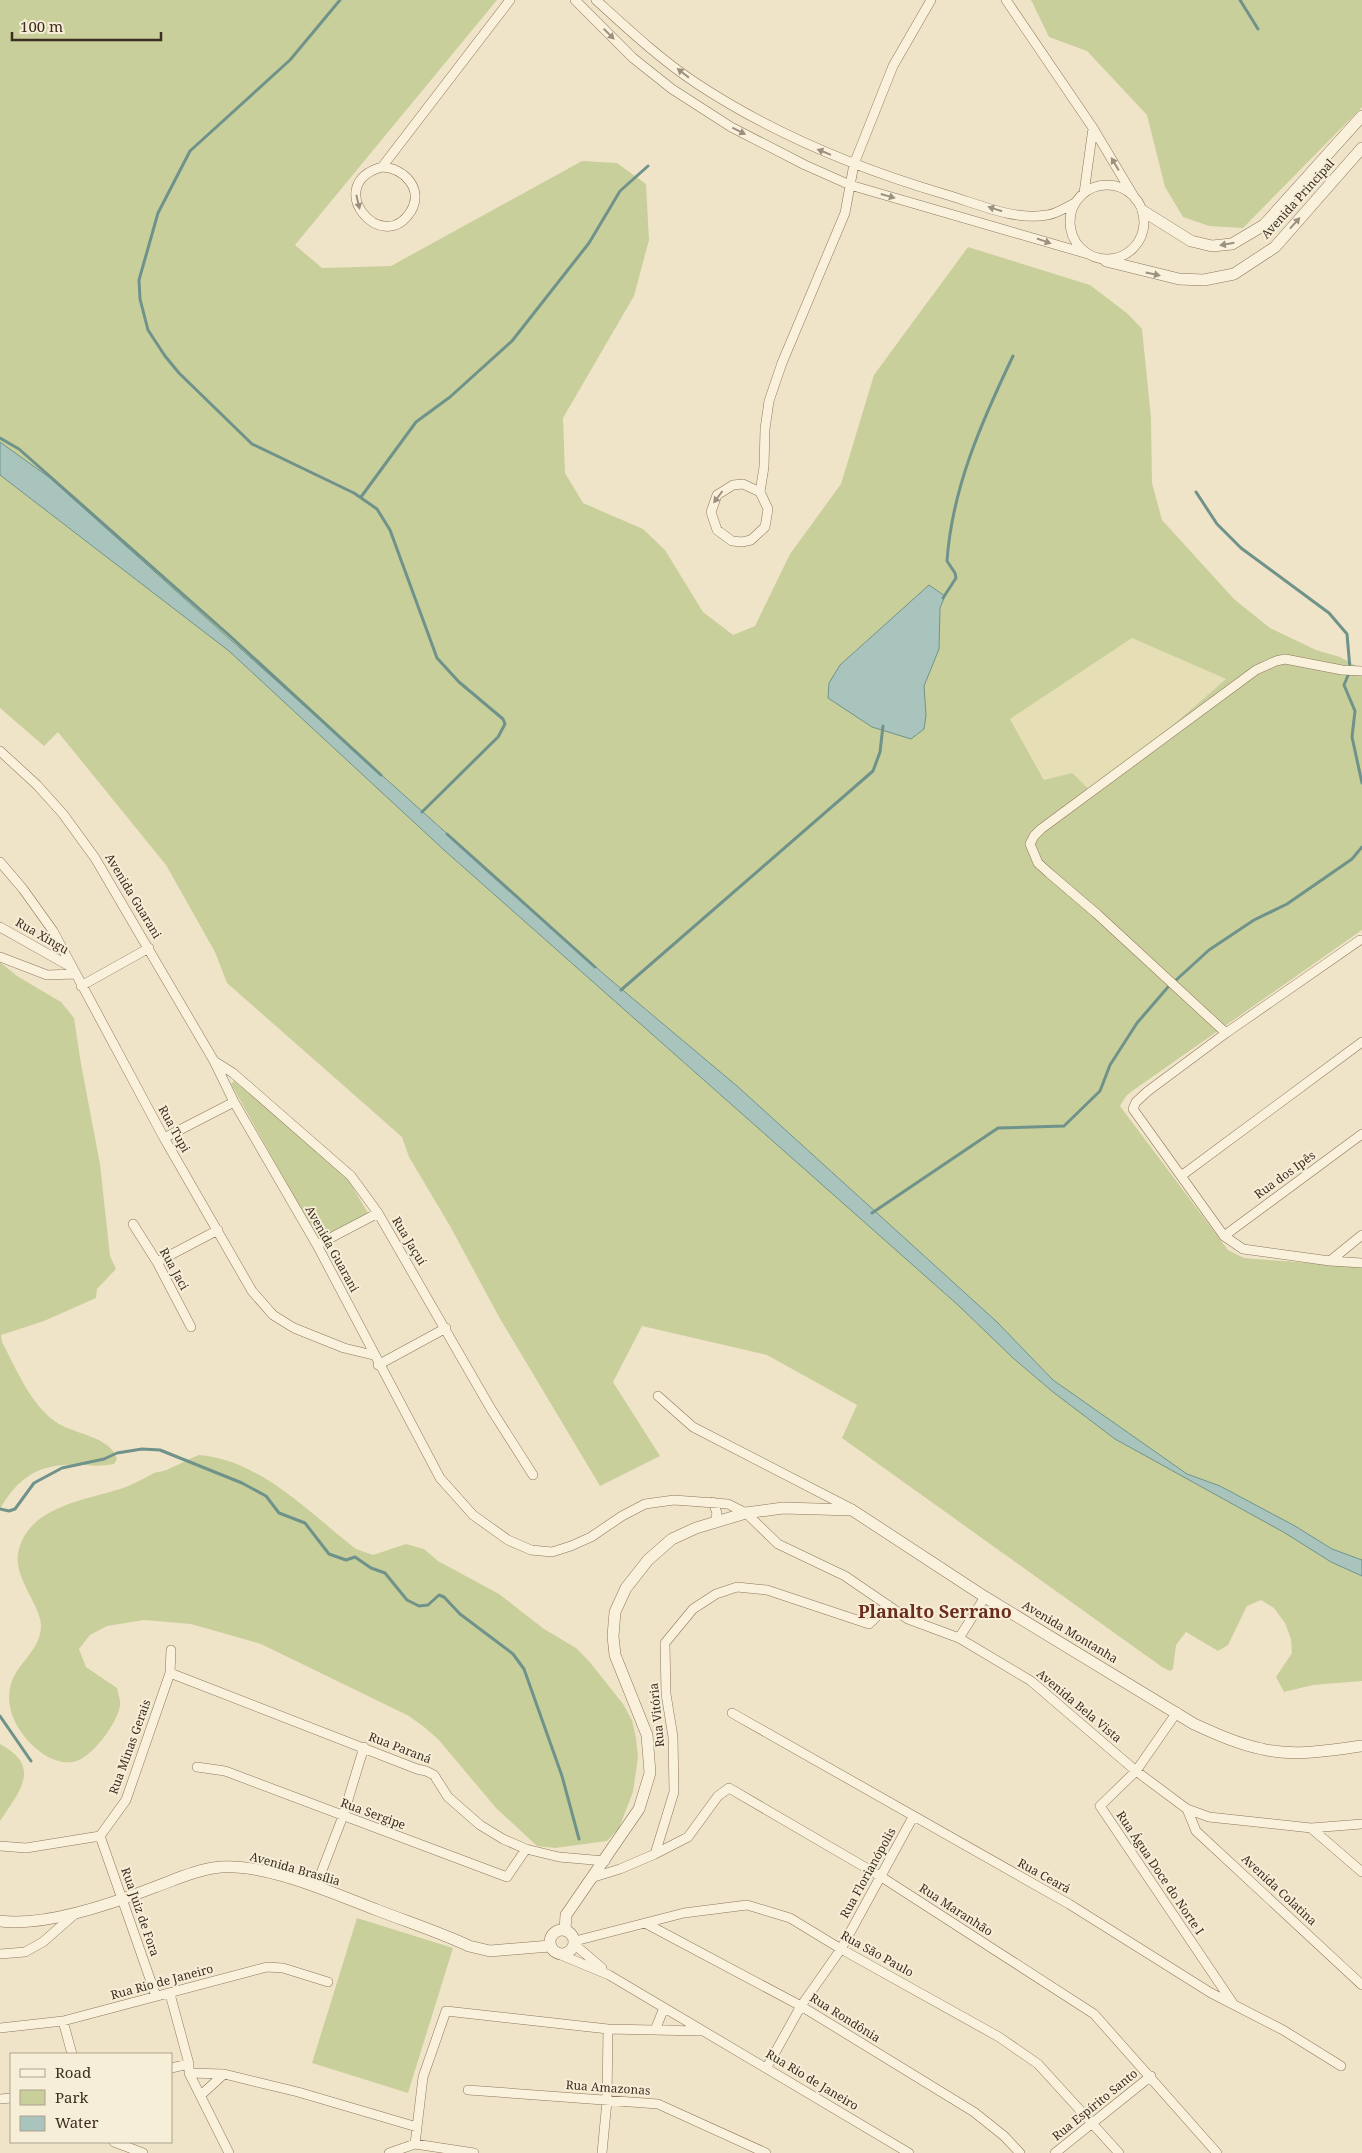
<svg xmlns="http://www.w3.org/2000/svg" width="1362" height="2153" font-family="'Noto Serif',serif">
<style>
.farmland{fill:#e6deb5}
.green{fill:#c9cf9b;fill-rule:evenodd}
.water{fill:#a9c4bc;stroke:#6f938a}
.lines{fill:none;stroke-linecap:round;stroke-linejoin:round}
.stream{stroke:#6f938a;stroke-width:3}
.minor-casing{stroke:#8d765c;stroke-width:10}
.tertiary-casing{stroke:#8d765c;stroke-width:12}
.minor{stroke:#faf1dc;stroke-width:9}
.tertiary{stroke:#faf1dc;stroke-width:11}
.oneway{fill:#9c907e}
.labels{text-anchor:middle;stroke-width:4;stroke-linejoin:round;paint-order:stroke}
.street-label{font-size:12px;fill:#3d2e20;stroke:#f7eed8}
.district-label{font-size:18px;font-weight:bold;fill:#6b2e1e;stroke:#f7eed8}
</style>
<rect width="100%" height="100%" fill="#f0e4c8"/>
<path class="farmland" d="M 1132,638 L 1226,679 L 1094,794 L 1045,780 L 1010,719 Z"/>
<path class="green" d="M 0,0 L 497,0 L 295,245 L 322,268 L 391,266 L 582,161 L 617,163 L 646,184 L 649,240 L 634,296 L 563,418 L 565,473 L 583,503 L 643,529 L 665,550 L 703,612 L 733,635 L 755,626 L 790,554 L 841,484 L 874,375 L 968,247 L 1090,285 L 1128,314 L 1142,329 L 1151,418 L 1152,483 L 1162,520 L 1234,599 L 1270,628 L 1316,650 L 1340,657 L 1362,669 L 1362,930 L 1135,1089 L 1126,1096 L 1120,1106 L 1228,1250 L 1244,1258 L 1362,1267 L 1362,1560 L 1332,1549 L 1295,1526 L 1220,1486 L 1187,1474 L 1053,1380 L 997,1322 L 737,1086 L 606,976 L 50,478 L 0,442 ZM 929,585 L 945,596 L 940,608 L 939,649 L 924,686 L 840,665 ZM 1132,638 L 1226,679 L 1094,794 L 1072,773 L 1044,780 L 1010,719 Z
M 1031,0 L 1362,0 L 1362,107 L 1243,228 L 1209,226 L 1183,217 L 1165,187 L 1147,115 L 1087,51 L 1049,37 Z
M 0,475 L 229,651 L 444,850 L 958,1305 L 1013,1358 L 1053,1392 L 1115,1439 L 1285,1533 L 1331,1562 L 1362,1576 L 1362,1681 L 1313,1685 L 1284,1692 L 1276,1677 L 1292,1653 L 1291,1639 L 1285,1623 L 1274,1608 L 1261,1600 L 1247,1606 L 1228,1645 L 1218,1651 L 1186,1632 L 1176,1645 L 1173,1669 L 1170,1671 L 1162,1667 L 842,1438 L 857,1405 L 767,1355 L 642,1326 L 613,1382 L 660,1456 L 600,1486 L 499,1317 L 450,1226 L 409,1157 L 402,1137 L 227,983 L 215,952 L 166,865 L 58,732 L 44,746 L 0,708 Z
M 0,962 L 17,976 L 61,1002 L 74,1018 L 81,1064 L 100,1164 L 110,1256 L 116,1269 L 97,1289 L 96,1298 L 44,1321 L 1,1335 L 2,1342 C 16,1368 30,1404 56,1422 C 72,1434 111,1436 117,1459 L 114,1464 C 98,1467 91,1465 76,1465 C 39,1463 17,1479 0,1509 Z
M 234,1081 L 346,1176 L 368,1213 L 319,1241 L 231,1084 Z
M 199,1455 C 261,1460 309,1513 356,1549 L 373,1555 L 406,1544 L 424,1549 L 438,1561 L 499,1594 L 544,1629 L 576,1648 L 589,1661 L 623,1704 L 632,1720 L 636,1738 L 638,1757 L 633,1792 L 619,1828 L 607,1841 L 555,1848 L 537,1846 L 496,1808 L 438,1739 L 424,1727 L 409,1716 L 261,1644 L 191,1624 L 144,1620 L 107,1626 L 90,1635 L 79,1649 L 86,1667 L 117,1688 C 118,1693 121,1701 120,1706 C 117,1724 91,1759 73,1762 C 45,1766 15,1733 10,1707 C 3,1666 41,1658 41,1625 C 41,1607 14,1578 18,1554 C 26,1506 87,1500 123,1488 C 134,1484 144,1478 154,1473 C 159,1471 164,1472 168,1469 C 179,1465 188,1459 199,1455 Z
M 0,1744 C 43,1767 19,1792 0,1821 Z
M 357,1918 L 453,1948 L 408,2093 L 312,2063 Z"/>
<path class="water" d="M 0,442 L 50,478 L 606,976 L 737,1086 L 997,1322 L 1053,1380 L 1187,1474 L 1220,1486 L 1295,1526 L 1332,1549 L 1362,1560 L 1362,1576 L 1331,1562 L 1285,1533 L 1115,1439 L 1053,1392 L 1013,1358 L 958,1305 L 444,850 L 229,651 L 0,475 Z
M 929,585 L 945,596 L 940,608 L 939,649 L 924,686 L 926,715 L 924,729 L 911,739 L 872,727 L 828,698 L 829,683 L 840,665 Z"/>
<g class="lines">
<path class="stream" d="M 340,0 L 290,60 L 190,151 L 158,213 L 139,280 L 140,299 L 148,330 L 165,356 L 179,373 L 252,444 L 354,493 L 377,509 L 390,530 L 437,658 L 459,682 L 503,719 L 505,724 L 498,737 L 422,812
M 1240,0 L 1258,29
M 0,438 L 19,449 L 230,636 L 381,775
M 1196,492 L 1217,524 L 1241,548 L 1329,613 L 1347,634 L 1350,669
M 361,497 L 416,422 L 450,397 L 512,341 L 589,243 L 620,191 L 648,166
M 943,598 L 956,578 L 955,573 L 947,561 C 952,488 982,421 1013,356
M 1349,673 L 1344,685 L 1355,711 L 1352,737 L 1362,783
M 447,834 L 595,967
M 1175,981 L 1209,950 L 1254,920 L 1287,904 L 1352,859 L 1362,847
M 621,990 L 873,771 L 880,752 L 883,726
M 872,1213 L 998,1128 L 1064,1126 L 1100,1091 L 1110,1065 L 1137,1023 L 1168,987
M 0,1509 L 9,1511 L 15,1509 L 34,1483 L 62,1468 L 104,1459 L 117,1453 L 142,1449 L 160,1450 L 242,1483 L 266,1496 L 279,1513 L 305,1523 L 329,1554 L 346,1560 L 355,1557 L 371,1568 L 385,1573 L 407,1600 L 419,1606 L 428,1605 L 439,1595 L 444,1597 L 460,1614 L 513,1654 L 524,1669 L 562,1776 L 579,1839
M 0,1716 L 31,1761"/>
<g class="minor-casing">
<path id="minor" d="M 575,0 L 633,58 L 672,89 L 731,127 L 805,165 L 850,185 L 1088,254
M 596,0 C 628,29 660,59 696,83 C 773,134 856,168 944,194 C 976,203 1013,221 1047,215 C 1057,214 1066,207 1075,203
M 1006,0 L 1093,128 L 1136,200
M 382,167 C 404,168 424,189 411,211 C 382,258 321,184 382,167 L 510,0
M1070 222a37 37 0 1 1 74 0a37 37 0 1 1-74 0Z
M 1084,193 L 1093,128
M 760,492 L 743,484 L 733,485 L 717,495 L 711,512 L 717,530 L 732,541 L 742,542 L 751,540 L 765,527 L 768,509 L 760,492 L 764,467 L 765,429 L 769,401 L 782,363 L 845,213 L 854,164 L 893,66 L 931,0
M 0,751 L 37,785 L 63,814 L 95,858 L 214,1061 L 234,1102 L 317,1245 L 440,1478 L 473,1515 L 508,1540 L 531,1550 L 552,1552 L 571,1546 L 591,1537 L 622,1516 L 645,1504 L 674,1500 L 728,1504 L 746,1513 L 778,1544 L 845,1576 L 908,1619 L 959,1638 L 1031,1681 L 1136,1771 L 1187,1809 L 1209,1817 L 1311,1828 L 1362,1824
M 0,862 L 23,889 L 53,931 L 164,1138 L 252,1291 L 273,1315 L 294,1328 L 344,1348 L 373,1355
M 0,927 L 71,967
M 1360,940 L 1226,1033 L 1148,1091 L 1136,1102 L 1133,1109 L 1224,1236 L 1243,1249 L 1330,1261 L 1362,1263
M 0,957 L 47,975 L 75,974
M 81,986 L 149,948
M 1226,1033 L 1097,914 L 1049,873 L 1038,863 L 1030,844 L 1034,836 L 1041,829 L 1256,670 L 1276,661 L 1285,659 L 1342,670 L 1362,671
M 214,1061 L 233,1073 L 351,1176 L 378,1213 L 491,1409 L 533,1475
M 164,1138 L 234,1102
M 1181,1176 L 1362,1042
M 133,1224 L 157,1262 L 191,1327
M 1224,1236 L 1362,1134
M 317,1245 L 378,1213
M 1330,1261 L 1362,1235
M 157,1262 L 218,1230
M 378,1365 L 446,1328
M 658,1396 L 693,1427 L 852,1509
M 713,1502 L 717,1513 L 715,1523
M 959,1638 L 985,1597
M 170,1673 L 417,1769 L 426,1771 L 434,1775 L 448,1797 L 480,1825 L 503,1839 L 526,1849 L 559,1857 L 605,1861
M 1177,1712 L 1136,1771 L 1100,1806 L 1232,2002
M 732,1713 L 1069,1904 L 1211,1993 L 1283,2030 L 1341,2066
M 197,1767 L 225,1771 L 507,1877 L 526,1849
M 1187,1809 L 1196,1831 L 1362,1985
M 1311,1828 L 1362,1872
M 100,1836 L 156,1996
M 0,1846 L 26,1848 L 100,1836 L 126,1800 L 170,1673 L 171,1650
M 655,1854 L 688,1837 L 718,1796 L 729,1788 L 880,1876 L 1094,2014 L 1217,2153
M 594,1877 L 620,1869 L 655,1854 L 674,1792 L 673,1737 L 666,1694 L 665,1643 L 693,1609 L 716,1594 L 737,1587 L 767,1590 L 869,1624 L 888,1605
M 316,1886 L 343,1816 L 364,1747
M 645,1923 L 801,2006 L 974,2112 L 1004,2136 L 1020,2153
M 575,1941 L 684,1913 L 747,1905 L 790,1918 L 841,1949 L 999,2037 L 1038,2064 L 1119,2153
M 575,1945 L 602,1968
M 0,1954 L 25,1952 L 43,1942 L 76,1913
M 561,1955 L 609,1975 L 909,2153
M 170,1994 L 189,2064 L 189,2073 L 229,2153
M 63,2021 L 72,2054
M 0,2028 L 63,2021 L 267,1967 L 283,1968 L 328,1982
M 655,2030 L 664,2008
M 767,2067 L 801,2006 L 841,1949 L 913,1817
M 171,2068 L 189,2064
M 189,2073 L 224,2074 L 298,2092 L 417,2127
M 468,2090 L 658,2104 L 766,2153
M 201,2095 L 224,2074
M 0,2099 L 11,2098
M 114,2142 L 143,2153
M 415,2144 L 423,2077 L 446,2011 L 608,2029 L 699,2031
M 389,2153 L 415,2144 L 474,2153
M 602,2153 L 607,2101 L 608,2029
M 1055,2153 L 1151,2076"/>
</g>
<g class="tertiary-casing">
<path id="tertiary" d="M 1143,211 L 1191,241 L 1212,246 L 1232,244 L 1264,225 L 1362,116
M 1106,261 L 1179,279 L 1204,280 L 1234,274 L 1275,247 L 1362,148
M 0,1921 C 44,1927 114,1903 155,1887 C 174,1880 193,1871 213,1868 C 261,1860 332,1893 377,1910 C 408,1922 439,1932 469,1946 L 490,1951 L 550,1946
M550 1942a12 12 0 1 1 24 0a12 12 0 1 1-24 0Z
M 565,1930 L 566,1915 L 639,1809 L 650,1773 L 647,1735 L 615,1655 L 613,1636 L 615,1612 L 626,1588 L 648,1560 L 672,1539 L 696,1528 L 746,1513 L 783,1508 L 852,1510 L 985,1597 L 1194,1724 C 1216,1734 1238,1744 1262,1749 C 1295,1757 1330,1750 1362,1746"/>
</g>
<use href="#minor" class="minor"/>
<use href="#tertiary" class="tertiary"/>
</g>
<defs><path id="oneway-solid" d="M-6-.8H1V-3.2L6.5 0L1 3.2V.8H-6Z" transform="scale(1.25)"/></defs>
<g class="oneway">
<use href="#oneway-solid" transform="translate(609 34) rotate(45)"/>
<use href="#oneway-solid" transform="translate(683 73) rotate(-142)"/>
<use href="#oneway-solid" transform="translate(739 131) rotate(27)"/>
<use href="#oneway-solid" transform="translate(824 152) rotate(-158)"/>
<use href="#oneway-solid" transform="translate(1115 164) rotate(-121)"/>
<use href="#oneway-solid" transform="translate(888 196) rotate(16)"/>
<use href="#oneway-solid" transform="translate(358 202) rotate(77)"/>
<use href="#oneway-solid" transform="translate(995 209) rotate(-163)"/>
<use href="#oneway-solid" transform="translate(1295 223) rotate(-48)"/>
<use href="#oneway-solid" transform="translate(1044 241) rotate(19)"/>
<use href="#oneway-solid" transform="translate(1227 244) rotate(170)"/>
<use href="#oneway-solid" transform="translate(1153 274) rotate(12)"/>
<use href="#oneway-solid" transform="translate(718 497) rotate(127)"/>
</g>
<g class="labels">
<g class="street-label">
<text transform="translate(1298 199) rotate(-48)" y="4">Avenida Principal</text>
<text transform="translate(133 896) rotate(59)" y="4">Avenida Guarani</text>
<text transform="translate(42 936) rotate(30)" y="4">Rua Xingu</text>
<text transform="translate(174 1129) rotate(61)" y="4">Rua Tupi</text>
<text transform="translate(1285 1175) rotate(-36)" y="4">Rua dos Ipês</text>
<text transform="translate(409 1241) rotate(59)" y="4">Rua Jaçuí</text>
<text transform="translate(332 1249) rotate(61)" y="4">Avenida Guarani</text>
<text transform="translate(174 1269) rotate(61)" y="4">Rua Jaci</text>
<text transform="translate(1070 1632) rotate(31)" y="4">Avenida Montanha</text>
<text transform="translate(1079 1706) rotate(40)" y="4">Avenida Bela Vista</text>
<text transform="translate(657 1715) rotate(-96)" y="4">Rua Vitória</text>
<text transform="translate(130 1747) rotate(-70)" y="4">Rua Minas Gerais</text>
<text transform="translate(400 1748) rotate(21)" y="4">Rua Paraná</text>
<text transform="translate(373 1814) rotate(20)" y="4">Rua Sergipe</text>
<text transform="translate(295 1869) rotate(16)" y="4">Avenida Brasília</text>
<text transform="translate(868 1873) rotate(-61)" y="4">Rua Florianópolis</text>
<text transform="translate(1160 1873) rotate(56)" y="4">Rua Água Doce do Norte I</text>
<text transform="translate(1044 1876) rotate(29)" y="4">Rua Ceará</text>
<text transform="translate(1279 1890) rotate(43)" y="4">Avenida Colatina</text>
<text transform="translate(956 1910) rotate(33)" y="4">Rua Maranhão</text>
<text transform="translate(140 1912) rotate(71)" y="4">Rua Juiz de Fora</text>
<text transform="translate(877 1954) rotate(29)" y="4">Rua São Paulo</text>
<text transform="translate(162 1982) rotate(-15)" y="4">Rua Rio de Janeiro</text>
<text transform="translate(845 2018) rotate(32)" y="4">Rua Rondônia</text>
<text transform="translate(812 2080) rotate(31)" y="4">Rua Rio de Janeiro</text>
<text transform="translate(608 2088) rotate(4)" y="4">Rua Amazonas</text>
<text transform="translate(1095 2105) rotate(-39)" y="4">Rua Espírito Santo</text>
</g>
<g class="district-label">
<text x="935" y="1618">Planalto Serrano</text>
</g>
</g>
<rect x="10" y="2053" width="162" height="90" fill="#f7eed8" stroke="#ada18e"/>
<rect x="20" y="2069" width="25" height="8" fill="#faf1dc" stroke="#ada18e"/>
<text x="55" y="2078" font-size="15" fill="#3d2e20">Road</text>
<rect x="20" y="2090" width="25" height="15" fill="#c9cf9b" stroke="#ada18e"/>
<text x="55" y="2103" font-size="15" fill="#3d2e20">Park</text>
<rect x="20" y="2116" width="25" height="15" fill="#a9c4bc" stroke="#ada18e"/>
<text x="55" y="2128" font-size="15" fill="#3d2e20">Water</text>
<path d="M12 32v8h149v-8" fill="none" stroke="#3d2e20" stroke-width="2.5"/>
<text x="20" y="32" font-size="15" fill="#3d2e20" stroke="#f7eed8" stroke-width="4" paint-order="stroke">100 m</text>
</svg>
